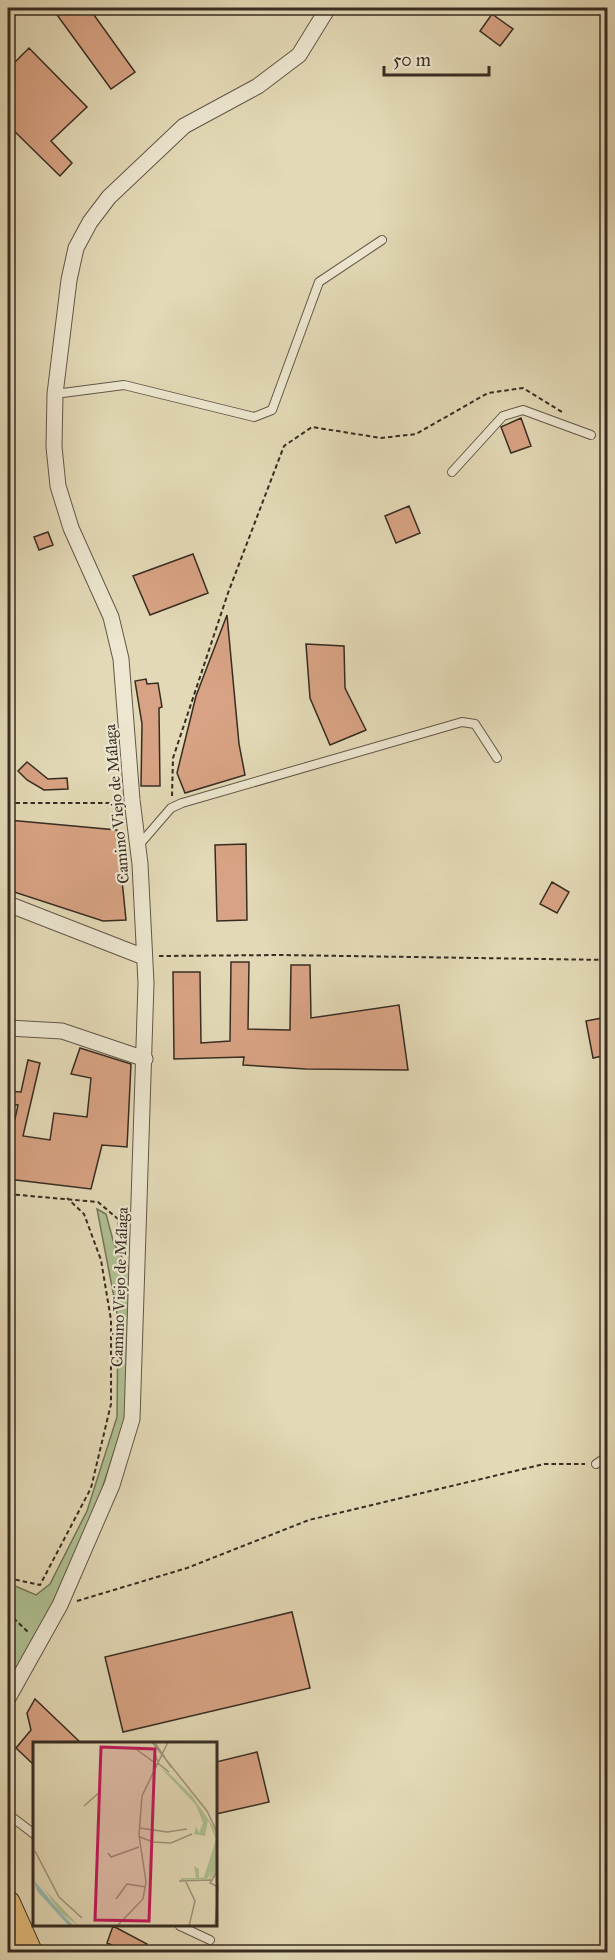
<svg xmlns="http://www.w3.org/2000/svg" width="615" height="1960" font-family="'IM FELL Great Primer',serif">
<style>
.green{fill:#afc092;stroke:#73765a;stroke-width:1.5}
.building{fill:#d8a384;stroke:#372c22;stroke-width:1.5}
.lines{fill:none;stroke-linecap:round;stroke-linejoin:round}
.service-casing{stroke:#625747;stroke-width:10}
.minor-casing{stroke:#625747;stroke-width:17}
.primary-casing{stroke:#372c22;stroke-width:26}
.path{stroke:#372c22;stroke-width:2;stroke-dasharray:4.5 3;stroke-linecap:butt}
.service{stroke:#ede6d0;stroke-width:8}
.minor{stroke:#ede6d0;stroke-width:15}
.primary{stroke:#e2bc7b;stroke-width:24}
.labels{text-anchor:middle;stroke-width:4.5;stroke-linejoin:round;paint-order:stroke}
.street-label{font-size:16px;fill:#372c22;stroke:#ede6d0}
.inset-road{fill:none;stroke:#9e947b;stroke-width:1.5}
.view{fill:#c2185b;fill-opacity:0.15;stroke:#c2185b;stroke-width:3}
.inset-edge{fill:none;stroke:#372c22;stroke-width:3}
</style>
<rect width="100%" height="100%" fill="#e3d9b6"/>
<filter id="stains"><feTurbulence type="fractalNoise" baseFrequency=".00333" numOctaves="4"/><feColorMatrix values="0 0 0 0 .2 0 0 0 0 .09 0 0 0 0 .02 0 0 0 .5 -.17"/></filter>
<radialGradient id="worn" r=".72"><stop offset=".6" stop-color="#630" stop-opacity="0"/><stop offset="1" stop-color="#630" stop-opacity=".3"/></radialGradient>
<path class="green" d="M 97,1209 L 106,1214 L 114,1244 L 134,1277 L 125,1418 L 93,1517 L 49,1614 L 8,1682 L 8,1583 L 36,1595 L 50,1584 L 87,1511 L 117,1417 L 118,1318 Z"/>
<path class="building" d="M 52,8 L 89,8 L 135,72 L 111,89 Z
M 492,14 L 513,29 L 500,46 L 480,31 Z
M 29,48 L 87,107 L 51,141 L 72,163 L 60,176 L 8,125 L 8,69 Z
M 521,418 L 531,446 L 511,453 L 501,427 Z
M 409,506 L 420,533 L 396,543 L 385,516 Z
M 48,532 L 53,545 L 39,550 L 34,537 Z
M 193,554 L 208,593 L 150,615 L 133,576 Z
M 227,615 L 239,744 L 245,775 L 185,793 L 177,773 L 196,696 Z
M 306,644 L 344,646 L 345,688 L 366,730 L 330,745 L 310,698 Z
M 146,679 L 147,684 L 158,683 L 162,707 L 159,708 L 160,786 L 141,786 L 142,724 L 135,681 Z
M 27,762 L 48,779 L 67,778 L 68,789 L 44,790 L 27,780 L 18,771 Z
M 8,820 L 117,830 L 126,920 L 103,921 L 8,890 Z
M 246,844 L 247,920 L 217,921 L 215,845 Z
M 552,882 L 569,892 L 557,913 L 540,904 Z
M 231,962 L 249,962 L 248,1029 L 290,1030 L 291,965 L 310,965 L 311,1018 L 399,1005 L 408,1070 L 306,1069 L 243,1065 L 244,1057 L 174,1059 L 173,972 L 200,972 L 201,1043 L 230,1041 Z
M 602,1018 L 608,1055 L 593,1058 L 586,1021 Z
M 80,1048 L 131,1064 L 127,1147 L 102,1145 L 91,1189 L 8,1179 L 8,1151 L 18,1105 L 8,1104 L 8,1091 L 21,1092 L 28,1060 L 40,1063 L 23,1136 L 50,1140 L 54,1113 L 87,1117 L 91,1078 L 71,1074 Z
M 292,1612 L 310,1688 L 123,1732 L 105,1657 Z
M 35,1699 L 82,1744 L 34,1744 L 34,1765 L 16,1748 L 31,1730 L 27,1713 Z
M 257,1752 L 269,1802 L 216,1814 L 216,1762 Z
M 113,1926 L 147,1944 L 142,1953 L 130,1953 L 107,1943 Z"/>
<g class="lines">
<g class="service-casing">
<path id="service" d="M 55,394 L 124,385 L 254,417 L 272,410 L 319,282 L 382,240
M 452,472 L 503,416 L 523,410 L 591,435
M 139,845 L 171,808 L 182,803 L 462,722 L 475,724 L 497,758
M 596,1464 L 608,1456
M 8,1814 L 34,1834
M 180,1926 L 210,1940"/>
</g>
<g class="minor-casing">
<path id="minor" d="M 8,904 L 144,957
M 8,1028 L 62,1031 L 145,1059
M 8,1698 L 60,1605 L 112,1485 L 132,1419 L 146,983 L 140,864 L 132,800 L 121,659 L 111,617 L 71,528 L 58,486 L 54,447 L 55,394 L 69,280 L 76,248 L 90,222 L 109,197 L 184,126 L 258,86 L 299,55 L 328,8"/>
</g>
<g class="primary-casing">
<path id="primary" d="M 8,1903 L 30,1952"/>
</g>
<path class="path" d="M 601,438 L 608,439
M 172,796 L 173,758 L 228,593 L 284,446 L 312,427 L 381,438 L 416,434 L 488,393 L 523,388 L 562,412
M 8,803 L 118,803
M 159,956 L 281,955 L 608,960
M 8,1194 L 98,1202 L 118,1219 L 122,1249
M 8,1578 L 40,1585 L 91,1488 L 111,1404 L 111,1320 L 101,1260 L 84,1214 L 67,1198
M 77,1601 L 187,1568 L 309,1520 L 544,1464 L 585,1464
M 8,1613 L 28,1632"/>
<use href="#service" class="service"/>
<use href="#minor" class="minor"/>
<use href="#primary" class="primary"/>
</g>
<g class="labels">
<g class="street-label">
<text transform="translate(116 804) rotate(-95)" y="6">Camino Viejo de Málaga</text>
<text transform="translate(119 1287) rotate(-88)" y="6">Camino Viejo de Málaga</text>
</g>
</g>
<g transform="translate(33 1742)">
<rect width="184" height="184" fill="#e3d9b6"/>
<path d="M 127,25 L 139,34 L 159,54 L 182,87 L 184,97 L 184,123 L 182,132 L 175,139 L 179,130 L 174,137 L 148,138 L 148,136 L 163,136 L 161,124 L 166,127 L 166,136 L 171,135 L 183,97 L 175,78 L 172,94 L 161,92 L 163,84 L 166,91 L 170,81 L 163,63 ZM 0,132 L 11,147 L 46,184 L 28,171 Z" fill="#afc092"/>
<path d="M 0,137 L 28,171 L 41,184 L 35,183 L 4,149 Z" fill="#95bab1"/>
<path class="inset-road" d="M 119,0 L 174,69 L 185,92M 122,1 L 138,25M 104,8 L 125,23M 121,10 L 126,22 L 136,30M 51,64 L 68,49M 107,86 L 134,90 L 154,87M 107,95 L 120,100 L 138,101 L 159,92M 2,109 L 26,155 L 49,176M 75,111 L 78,115 L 106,105M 146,139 L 178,138M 153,140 L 162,159 L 156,184M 83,157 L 94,142 L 113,145M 84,184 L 110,157 L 113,140 L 106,93 L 109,54 L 135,0M 182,184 L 185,145 L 177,141 L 184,130"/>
<path class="view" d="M 68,5 L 122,7 L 116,179 L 62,178 Z"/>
<rect width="184" height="184" class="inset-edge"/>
</g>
<rect width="615" height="1960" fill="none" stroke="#e3d9b6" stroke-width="30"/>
<rect x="9" y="9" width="597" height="1942" fill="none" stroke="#372c22" stroke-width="3"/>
<rect x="15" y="15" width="585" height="1930" fill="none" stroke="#372c22" stroke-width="1.5"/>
<path d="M384 66v9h105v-9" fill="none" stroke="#372c22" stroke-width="3"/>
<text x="393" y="66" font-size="18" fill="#372c22" stroke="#ede6d0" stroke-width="4.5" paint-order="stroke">50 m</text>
<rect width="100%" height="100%" filter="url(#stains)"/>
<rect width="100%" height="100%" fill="url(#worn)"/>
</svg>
